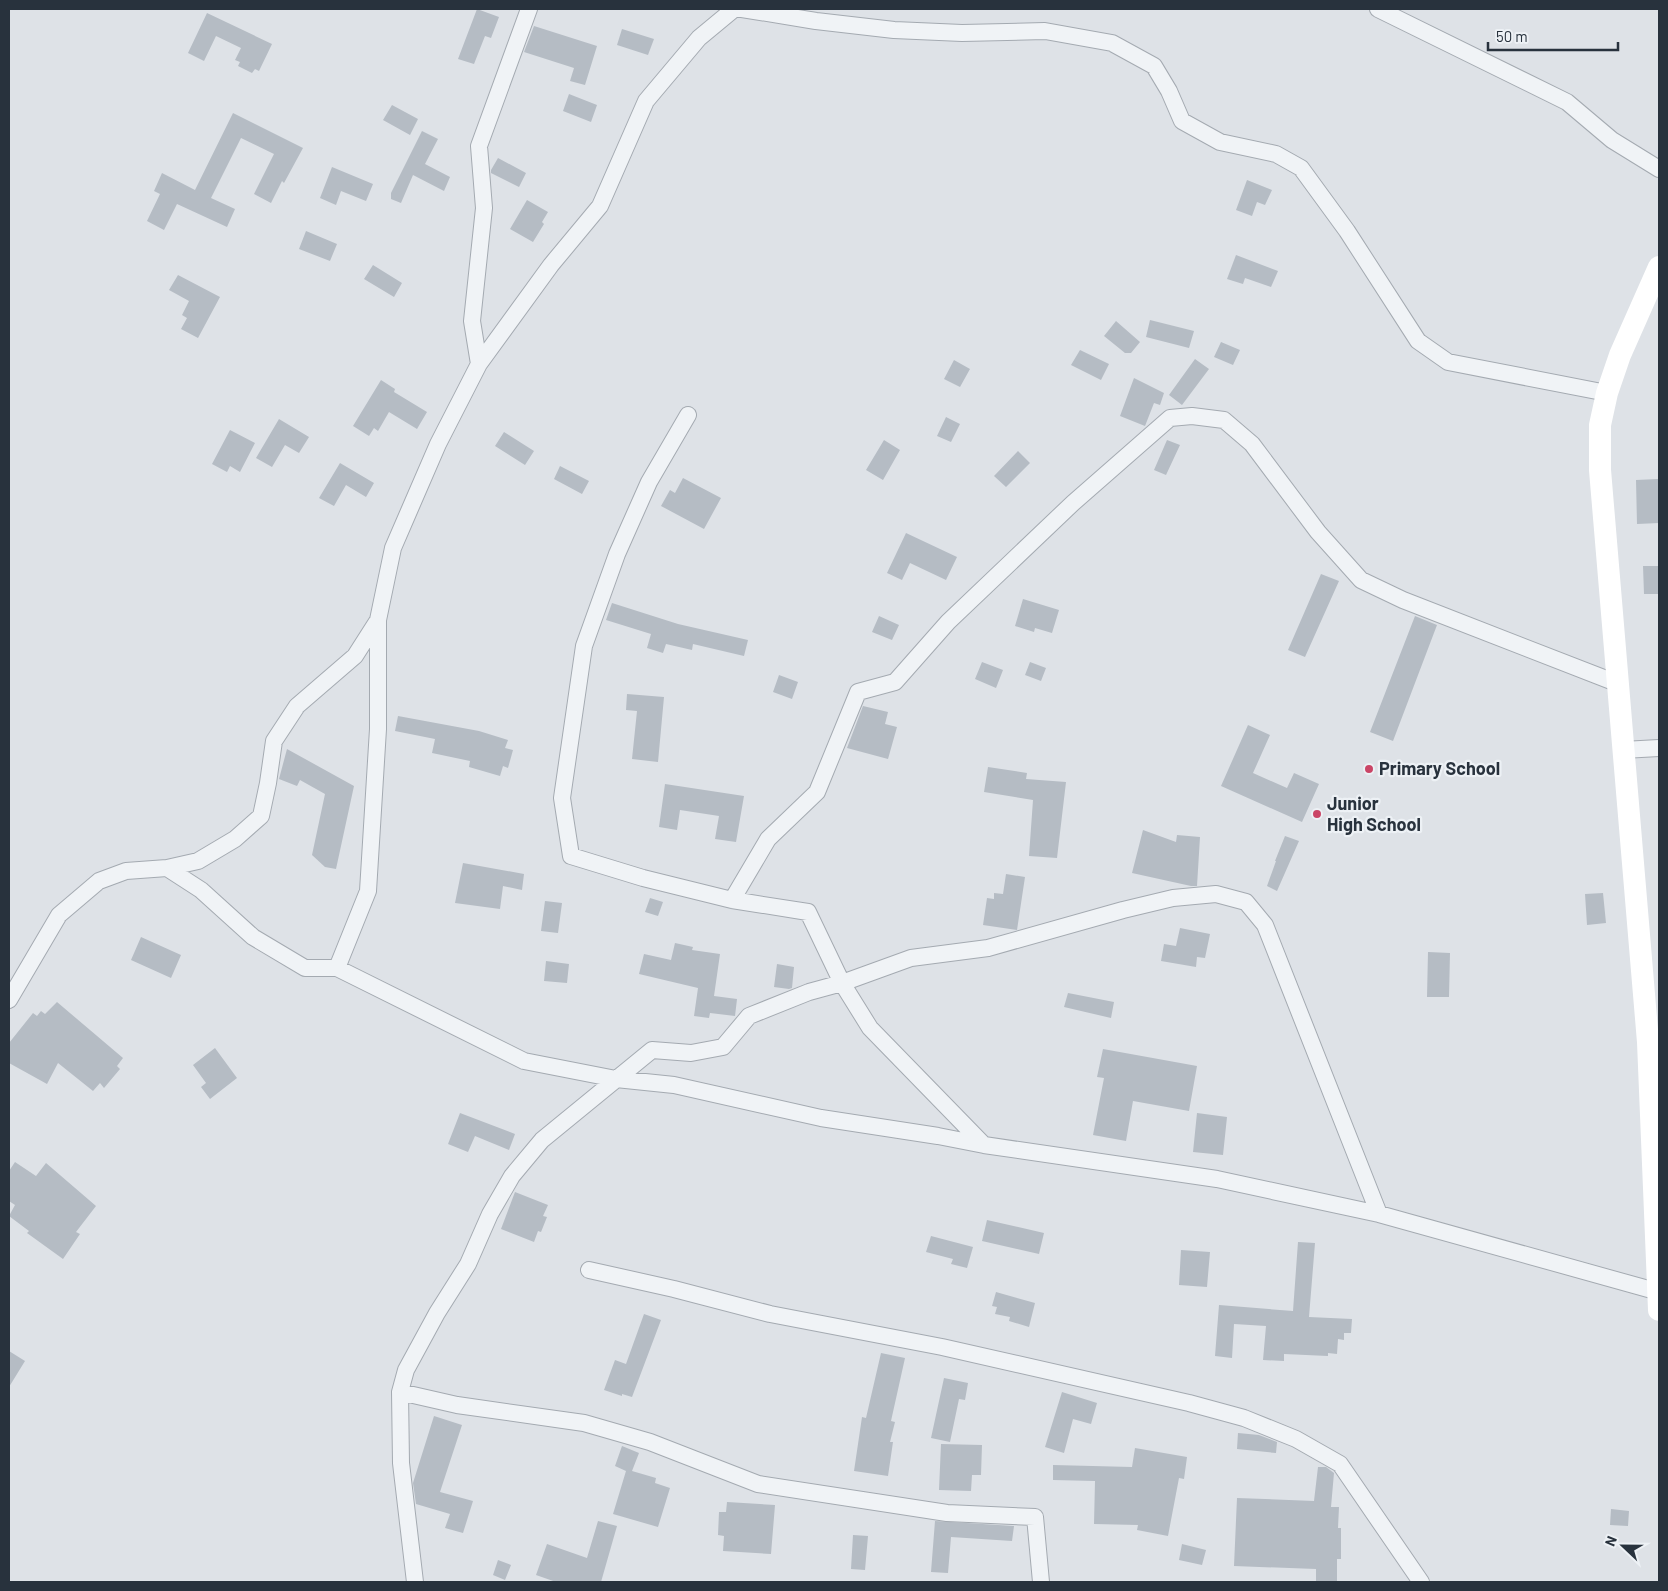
<svg xmlns="http://www.w3.org/2000/svg" width="1668" height="1591" font-family="Barlow,sans-serif">
<style>
.building{fill:#b5bcc4}
.lines{fill:none;stroke-linecap:round;stroke-linejoin:round}
.street-casing{stroke:#a4aab1;stroke-width:18}
.street{stroke:#f0f3f6;stroke-width:16}
.secondary{stroke:#fff;stroke-width:22}
.poi-dot{fill:#ca4566;stroke:#edf1f5;stroke-width:2}
.labels{text-anchor:middle;stroke-width:4.5;stroke-linejoin:round;paint-order:stroke}
.poi-label{font-size:18px;font-weight:bold;fill:#28323d;stroke:#edf1f5;text-anchor:start}
</style>
<rect width="100%" height="100%" fill="#dee2e7"/>
<path class="building" d="M 477,9 L 499,17 L 491,38 L 485,36 L 474,64 L 458,59 Z
M 207,13 L 272,44 L 259,71 L 255,69 L 252,73 L 238,66 L 240,62 L 235,60 L 241,48 L 216,36 L 204,61 L 188,53 Z
M 534,26 L 597,46 L 585,85 L 570,81 L 574,68 L 524,52 Z
M 622,29 L 654,39 L 648,55 L 617,45 Z
M 569,94 L 597,105 L 591,122 L 563,111 Z
M 392,105 L 418,119 L 410,135 L 383,120 Z
M 233,113 L 303,148 L 284,183 L 282,181 L 271,203 L 254,194 L 274,154 L 241,138 L 211,198 L 235,209 L 227,227 L 177,204 L 164,230 L 147,221 L 160,194 L 154,191 L 162,173 L 195,190 Z
M 422,131 L 438,139 L 425,164 L 450,177 L 444,191 L 413,175 L 401,203 L 391,199 L 391,193 Z
M 498,158 L 526,173 L 519,187 L 491,173 L 491,170 Z
M 332,167 L 373,184 L 366,201 L 341,191 L 336,205 L 320,198 Z
M 1247,180 L 1272,190 L 1265,205 L 1257,202 L 1252,216 L 1236,210 Z
M 527,200 L 548,212 L 542,222 L 544,224 L 533,242 L 510,229 Z
M 306,231 L 337,244 L 330,261 L 299,249 Z
M 1236,255 L 1278,271 L 1271,287 L 1245,278 L 1243,284 L 1227,279 Z
M 373,265 L 402,283 L 394,297 L 364,279 Z
M 178,275 L 220,297 L 198,338 L 181,329 L 187,318 L 182,315 L 189,301 L 169,290 Z
M 1150,320 L 1194,331 L 1189,348 L 1146,337 Z
M 1116,321 L 1140,342 L 1131,353 L 1125,353 L 1104,336 Z
M 1221,342 L 1240,350 L 1233,365 L 1214,357 Z
M 1080,350 L 1109,364 L 1101,380 L 1071,365 Z
M 1195,359 L 1209,369 L 1182,405 L 1169,395 Z
M 954,360 L 970,369 L 960,387 L 944,379 Z
M 1134,378 L 1164,393 L 1160,405 L 1154,403 L 1145,426 L 1120,416 Z
M 381,380 L 395,389 L 394,392 L 427,412 L 417,429 L 389,412 L 378,431 L 374,428 L 369,436 L 353,426 Z
M 946,417 L 960,424 L 951,442 L 937,436 Z
M 279,419 L 309,437 L 299,453 L 285,445 L 272,467 L 256,458 Z
M 230,430 L 255,443 L 240,472 L 230,466 L 227,472 L 212,464 Z
M 504,432 L 534,451 L 525,465 L 495,446 Z
M 884,440 L 900,450 L 883,480 L 866,470 Z
M 1167,440 L 1180,445 L 1166,475 L 1154,470 Z
M 1018,451 L 1030,463 L 1006,487 L 994,476 Z
M 340,463 L 374,483 L 366,497 L 346,485 L 334,506 L 319,498 Z
M 560,466 L 589,481 L 582,494 L 554,479 Z
M 683,478 L 721,498 L 704,529 L 661,506 L 670,490 L 675,493 Z
M 1658,479 L 1659,523 L 1637,524 L 1636,480 Z
M 906,533 L 957,557 L 946,580 L 910,563 L 902,580 L 887,573 Z
M 1643,566 L 1659,566 L 1659,594 L 1644,594 Z
M 1321,574 L 1339,581 L 1305,657 L 1288,650 Z
M 1023,599 L 1059,610 L 1052,633 L 1035,628 L 1034,632 L 1015,626 Z
M 612,603 L 678,624 L 748,640 L 744,656 L 693,644 L 692,650 L 666,644 L 663,653 L 647,648 L 651,634 L 606,620 Z
M 879,616 L 899,625 L 892,640 L 872,632 Z
M 1415,616 L 1437,625 L 1393,741 L 1370,732 Z
M 982,662 L 1003,670 L 996,688 L 975,679 Z
M 1030,662 L 1046,668 L 1041,681 L 1025,675 Z
M 779,675 L 798,682 L 792,699 L 773,692 Z
M 627,694 L 664,697 L 658,762 L 632,759 L 637,711 L 626,710 Z
M 863,706 L 888,712 L 885,724 L 897,727 L 888,759 L 847,748 Z
M 398,716 L 479,731 L 508,740 L 505,748 L 513,750 L 508,768 L 503,766 L 500,776 L 469,767 L 470,761 L 432,753 L 435,739 L 395,731 Z
M 1248,725 L 1270,735 L 1253,773 L 1287,788 L 1294,773 L 1319,784 L 1302,822 L 1221,786 Z
M 287,749 L 354,786 L 336,869 L 325,867 L 312,855 L 325,794 L 300,780 L 297,786 L 279,779 Z
M 988,767 L 1027,773 L 1026,779 L 1066,782 L 1057,858 L 1029,856 L 1033,800 L 984,792 Z
M 665,784 L 744,796 L 736,842 L 715,839 L 719,816 L 680,810 L 677,830 L 659,827 Z
M 1143,830 L 1176,842 L 1177,835 L 1200,837 L 1197,886 L 1191,886 L 1132,873 Z
M 1285,836 L 1299,841 L 1277,891 L 1267,886 L 1276,861 L 1275,861 Z
M 463,863 L 524,874 L 522,890 L 503,886 L 500,909 L 455,903 Z
M 1006,874 L 1025,877 L 1017,930 L 983,925 L 987,898 L 994,899 L 994,893 L 1003,894 Z
M 1603,893 L 1606,923 L 1587,925 L 1585,894 Z
M 650,898 L 663,902 L 658,916 L 645,912 Z
M 545,901 L 562,903 L 558,933 L 541,931 Z
M 1180,928 L 1210,934 L 1205,958 L 1197,957 L 1196,967 L 1161,961 L 1164,944 L 1176,946 Z
M 141,937 L 181,955 L 171,978 L 131,960 Z
M 675,943 L 693,947 L 692,950 L 720,954 L 714,996 L 737,999 L 735,1016 L 710,1013 L 709,1018 L 694,1016 L 698,988 L 639,974 L 644,954 L 671,960 Z
M 1428,952 L 1450,953 L 1449,997 L 1427,997 Z
M 546,961 L 569,964 L 567,983 L 544,981 Z
M 777,964 L 794,967 L 792,988 L 789,989 L 774,987 Z
M 1068,993 L 1114,1002 L 1111,1018 L 1064,1007 Z
M 57,1002 L 123,1058 L 117,1066 L 120,1069 L 104,1088 L 100,1083 L 93,1091 L 58,1063 L 47,1084 L 9,1063 L 9,1043 L 33,1013 L 37,1016 L 41,1011 L 45,1014 Z
M 215,1048 L 237,1078 L 210,1099 L 201,1087 L 206,1083 L 193,1065 Z
M 1103,1049 L 1197,1066 L 1189,1111 L 1133,1101 L 1126,1141 L 1093,1135 L 1104,1078 L 1097,1077 Z
M 460,1113 L 515,1134 L 509,1150 L 475,1136 L 468,1152 L 448,1144 Z
M 1197,1113 L 1227,1117 L 1223,1155 L 1193,1152 Z
M 15,1162 L 36,1176 L 46,1163 L 96,1206 L 76,1232 L 80,1234 L 63,1259 L 27,1233 L 29,1231 L 9,1216 L 15,1205 L 9,1201 L 9,1171 Z
M 515,1192 L 548,1205 L 543,1216 L 547,1217 L 541,1232 L 538,1231 L 534,1242 L 501,1229 Z
M 987,1220 L 1044,1233 L 1039,1254 L 982,1241 Z
M 931,1236 L 973,1247 L 967,1268 L 951,1264 L 953,1259 L 926,1252 Z
M 1298,1242 L 1315,1243 L 1309,1317 L 1352,1319 L 1351,1333 L 1344,1333 L 1344,1340 L 1338,1339 L 1337,1354 L 1328,1353 L 1328,1356 L 1284,1354 L 1284,1361 L 1263,1360 L 1266,1326 L 1234,1324 L 1232,1358 L 1215,1356 L 1219,1305 L 1293,1311 Z
M 1181,1250 L 1210,1252 L 1207,1287 L 1179,1285 Z
M 996,1292 L 1035,1303 L 1029,1327 L 1009,1321 L 1010,1317 L 995,1314 L 997,1307 L 992,1306 Z
M 644,1314 L 661,1320 L 632,1397 L 622,1394 L 622,1396 L 604,1390 L 615,1360 L 626,1364 Z
M 9,1351 L 25,1361 L 9,1387 Z
M 881,1353 L 905,1358 L 891,1421 L 895,1422 L 890,1442 L 893,1442 L 888,1476 L 854,1471 L 862,1417 L 866,1418 Z
M 944,1378 L 968,1383 L 965,1400 L 959,1399 L 950,1442 L 931,1438 Z
M 1062,1392 L 1097,1403 L 1091,1424 L 1073,1419 L 1064,1453 L 1045,1447 Z
M 434,1416 L 462,1425 L 440,1492 L 473,1501 L 463,1533 L 445,1528 L 450,1514 L 416,1504 L 413,1483 Z
M 1238,1433 L 1259,1435 L 1277,1442 L 1276,1453 L 1237,1449 Z
M 941,1444 L 982,1445 L 981,1475 L 972,1475 L 971,1491 L 939,1490 Z
M 622,1446 L 639,1453 L 632,1471 L 656,1478 L 655,1483 L 670,1488 L 658,1527 L 613,1514 L 626,1471 L 615,1466 Z
M 1135,1448 L 1187,1457 L 1184,1479 L 1179,1478 L 1168,1536 L 1137,1530 L 1138,1525 L 1094,1524 L 1095,1481 L 1053,1480 L 1053,1465 L 1132,1467 Z
M 1318,1467 L 1326,1467 L 1334,1473 L 1331,1507 L 1339,1507 L 1338,1528 L 1341,1528 L 1341,1559 L 1337,1559 L 1337,1582 L 1316,1582 L 1316,1569 L 1234,1566 L 1237,1498 L 1314,1501 Z
M 727,1502 L 775,1505 L 771,1554 L 723,1551 L 724,1536 L 718,1535 L 719,1512 L 726,1512 Z
M 1611,1509 L 1629,1511 L 1628,1526 L 1610,1525 Z
M 598,1521 L 617,1526 L 601,1582 L 556,1582 L 536,1575 L 547,1544 L 587,1558 Z
M 935,1521 L 1014,1526 L 1012,1541 L 951,1537 L 948,1573 L 931,1572 Z
M 853,1535 L 868,1536 L 865,1570 L 851,1569 Z
M 1182,1544 L 1206,1550 L 1202,1565 L 1179,1560 Z
M 498,1560 L 511,1565 L 505,1580 L 493,1575 Z"/>
<g class="lines">
<g class="street-casing">
<path id="street" d="M 742,9 L 816,21 L 894,30 L 962,33 L 1045,31 L 1112,43 L 1154,66 L 1169,91 L 1182,121 L 1220,142 L 1276,154 L 1301,168 L 1347,231 L 1418,341 L 1448,362 L 1607,393
M 1378,9 L 1567,102 L 1612,140 L 1659,169
M 479,364 L 472,321 L 484,208 L 479,146 L 529,9
M 688,415 L 649,482 L 617,554 L 584,646 L 562,798 L 571,856 L 643,878 L 732,900 L 808,912 L 842,983 L 870,1028 L 984,1145
M 1623,750 L 1659,748
M 167,868 L 201,890 L 253,937 L 305,968 L 337,968 L 524,1061 L 616,1079 L 674,1085 L 821,1118 L 938,1136 L 984,1145 L 1217,1179 L 1379,1214 L 1659,1292
M 732,900 L 768,839 L 817,792 L 858,692 L 895,682 L 948,622 L 1073,503 L 1170,418 L 1192,416 L 1224,420 L 1252,444 L 1318,532 L 1361,580 L 1403,600 L 1619,684
M 337,968 L 368,891 L 378,729 L 378,620
M 9,1000 L 59,915 L 99,881 L 126,871 L 167,868 L 198,861 L 235,839 L 261,816 L 268,783 L 274,741 L 297,706 L 355,656 L 378,620 L 393,548 L 438,444 L 479,364 L 551,265 L 600,206 L 646,101 L 699,38 L 734,9
M 589,1270 L 674,1289 L 770,1314 L 942,1347 L 1189,1403 L 1244,1418 L 1296,1439 L 1340,1464 L 1421,1582
M 400,1392 L 457,1405 L 584,1423 L 650,1442 L 758,1484 L 947,1513 L 1035,1517 L 1041,1582
M 415,1582 L 401,1463 L 400,1392 L 406,1370 L 437,1313 L 468,1264 L 490,1214 L 512,1176 L 542,1140 L 652,1050 L 691,1053 L 723,1047 L 749,1016 L 809,992 L 842,983 L 911,958 L 988,948 L 1123,910 L 1173,898 L 1216,894 L 1246,902 L 1265,925 L 1379,1214"/>
</g>
<use href="#street" class="street"/>
<path class="secondary" d="M 1659,267 L 1620,355 L 1607,393 L 1600,425 L 1600,470 L 1648,1042 L 1659,1310"/>
</g>
<g class="poi-dot">
<circle cx="1369" cy="769" r="5"/>
<circle cx="1317" cy="814" r="5"/>
</g>
<g class="labels">
<g class="poi-label">
<text x="1379" y="775">Primary School</text>
<text x="1327" y="810">Junior<tspan x="1327" dy="21">High School</tspan></text>
</g>
</g>
<rect width="1668" height="1591" fill="none" stroke="#28323d" stroke-width="20"/>
<g transform="translate(1623 1546) rotate(292)" stroke="#edf1f5" stroke-width="4" paint-order="stroke">
<path d="M0-4L9 19L0 12L-9 19Z" fill="#28323d"/>
<text y="-8" font-size="14" font-weight="bold" text-anchor="middle" fill="#28323d">N</text>
</g>
<path d="M1488 42v8h130v-8" fill="none" stroke="#28323d" stroke-width="2.5"/>
<text x="1496" y="42" font-size="15" fill="#28323d" stroke="#edf1f5" stroke-width="4" paint-order="stroke">50 m</text>
</svg>
